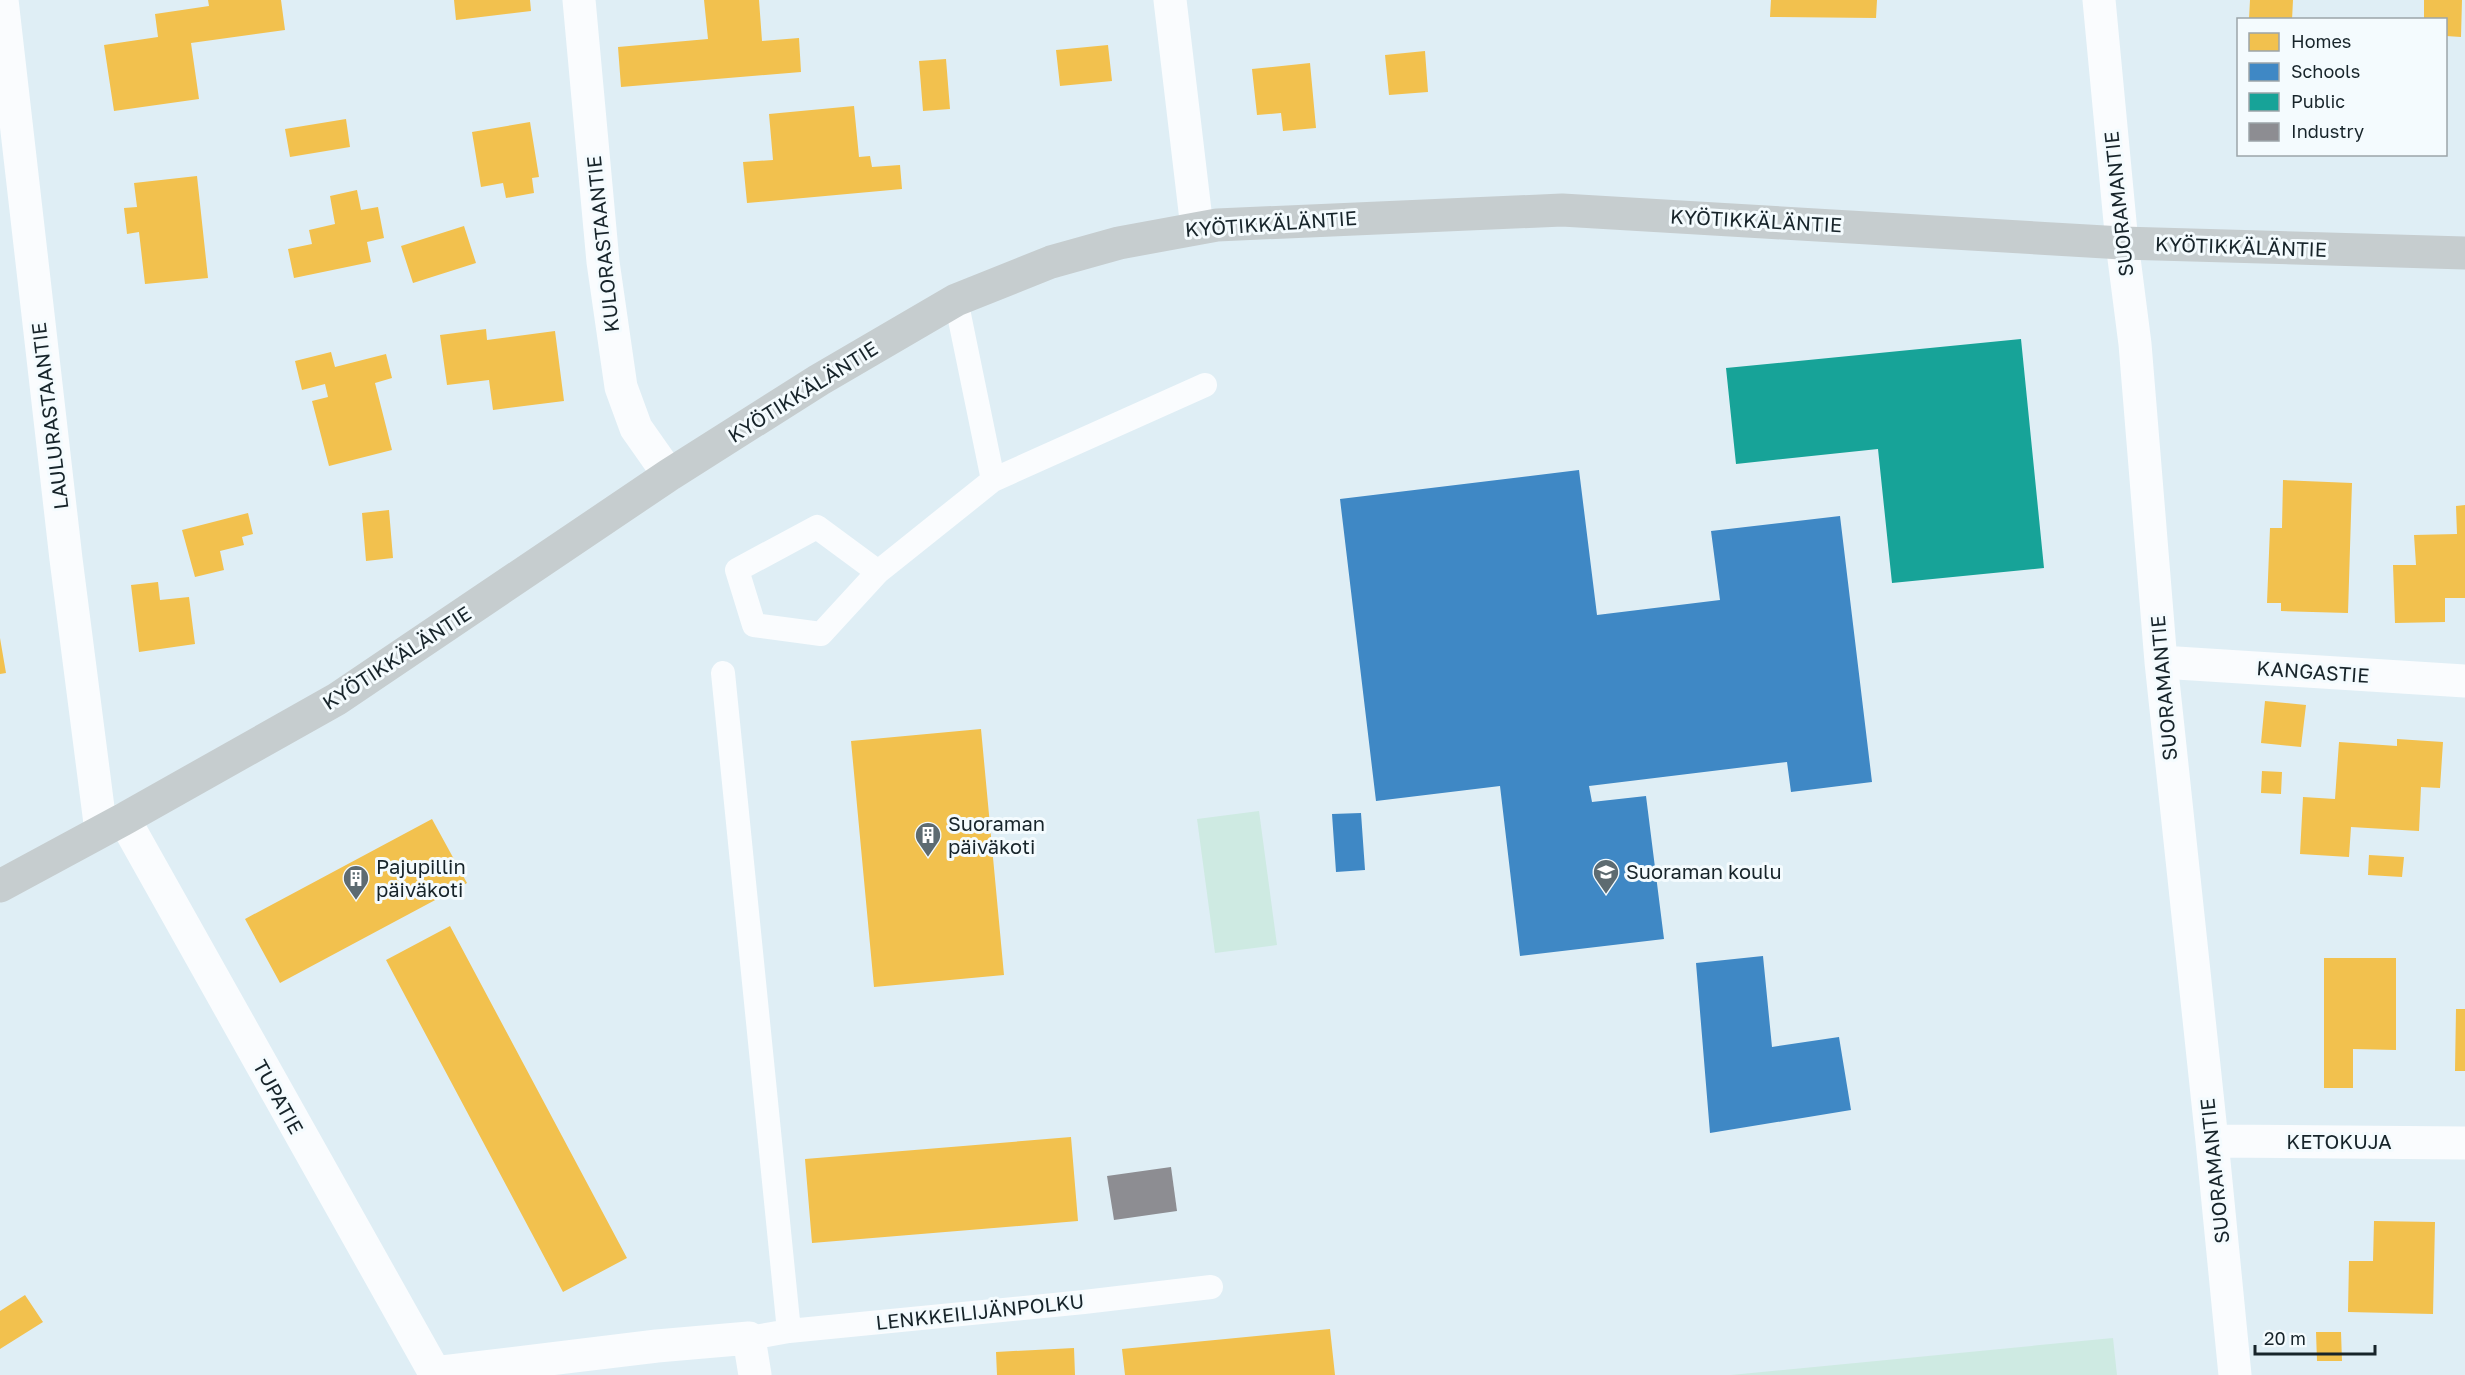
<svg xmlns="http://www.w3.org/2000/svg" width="2465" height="1375" font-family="'Golos Text',sans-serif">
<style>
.green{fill:#ceeae2}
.homes{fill:#f2c14e}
.schools{fill:#3f88c5}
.public{fill:#17a398}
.industry{fill:#8d8d92}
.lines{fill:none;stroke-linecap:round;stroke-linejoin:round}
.lane{stroke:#fafcfe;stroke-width:24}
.street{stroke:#fafcfe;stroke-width:33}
.secondary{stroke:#c6cdcf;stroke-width:33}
.labels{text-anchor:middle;stroke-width:6;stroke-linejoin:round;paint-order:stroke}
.street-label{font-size:20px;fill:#17242a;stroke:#f4fbfe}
.poi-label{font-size:20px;fill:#17242a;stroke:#f4fbfe;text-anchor:start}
</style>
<rect width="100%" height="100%" fill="#dfeef5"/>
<path class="green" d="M 1259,811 L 1277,945 L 1215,953 L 1197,819 Z
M 2113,1338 L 2117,1375 L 1730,1375 L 1731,1375 Z"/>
<path class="homes" d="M 208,0 L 281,0 L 285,30 L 191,43 L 199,99 L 114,111 L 104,45 L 158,37 L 155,14 L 209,6 Z
M 454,0 L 530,0 L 531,11 L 456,20 Z
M 704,0 L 759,0 L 762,41 L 799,38 L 801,72 L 621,87 L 618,47 L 708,39 Z
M 1771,0 L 1877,0 L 1876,18 L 1770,17 Z
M 2250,0 L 2293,0 L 2292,20 L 2249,19 Z
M 2424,0 L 2462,0 L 2461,37 L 2446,36 L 2446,20 L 2424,20 Z
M 1108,45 L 1112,81 L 1060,86 L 1056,50 Z
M 1425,51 L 1428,92 L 1389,95 L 1385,55 Z
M 946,59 L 950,109 L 923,111 L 919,61 Z
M 1310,63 L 1316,128 L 1283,131 L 1281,113 L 1257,115 L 1252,69 Z
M 854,106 L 859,157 L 870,156 L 872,167 L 900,165 L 902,189 L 747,203 L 743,162 L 773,160 L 769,114 Z
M 346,119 L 350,147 L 290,157 L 285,129 Z
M 530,122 L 539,177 L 532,178 L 534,193 L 506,198 L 503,183 L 481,187 L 472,132 Z
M 197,176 L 208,278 L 145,284 L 139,232 L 127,234 L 124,208 L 137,207 L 134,183 Z
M 357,190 L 361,210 L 378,207 L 384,238 L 367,242 L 371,262 L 294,278 L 288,249 L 312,244 L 309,230 L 335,224 L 330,196 Z
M 464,226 L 476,263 L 413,283 L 401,246 Z
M 486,329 L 487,340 L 555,331 L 564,401 L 493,410 L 489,380 L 447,385 L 440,335 Z
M 331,352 L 335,367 L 386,354 L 392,378 L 375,383 L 392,450 L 329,466 L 312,401 L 328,397 L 325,384 L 302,390 L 295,361 Z
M 2283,480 L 2352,483 L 2348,613 L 2281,611 L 2281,603 L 2267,603 L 2270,528 L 2282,528 Z
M 2465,505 L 2465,598 L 2445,598 L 2445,622 L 2395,623 L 2393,565 L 2416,565 L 2414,535 L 2457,534 L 2456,506 Z
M 389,510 L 393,558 L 366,561 L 362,513 Z
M 248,513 L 253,534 L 242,537 L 244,545 L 220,551 L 224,570 L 195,577 L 182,530 Z
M 158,582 L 160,600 L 189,597 L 195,644 L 139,652 L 131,585 Z
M 0,638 L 6,673 L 0,674 Z
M 2265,701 L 2306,705 L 2301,747 L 2261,743 Z
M 981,729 L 1004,975 L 874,987 L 851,741 Z
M 2397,739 L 2443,742 L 2440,788 L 2421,787 L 2419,831 L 2351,827 L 2349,857 L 2300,854 L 2303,797 L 2335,799 L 2339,742 L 2397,746 Z
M 2262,771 L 2282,772 L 2281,794 L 2261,793 Z
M 432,819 L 467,883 L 280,983 L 245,919 Z
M 2369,855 L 2404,857 L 2402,877 L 2368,875 Z
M 450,926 L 627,1258 L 563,1292 L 386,960 Z
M 2324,958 L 2396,958 L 2396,1050 L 2353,1049 L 2353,1088 L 2324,1088 Z
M 2456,1009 L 2465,1009 L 2465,1071 L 2455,1071 Z
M 1071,1137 L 1078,1221 L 812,1243 L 805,1159 Z
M 2374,1221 L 2435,1222 L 2433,1314 L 2348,1312 L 2349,1261 L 2373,1261 Z
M 25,1295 L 43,1322 L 0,1349 L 0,1311 Z
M 1330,1329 L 1335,1375 L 1125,1375 L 1122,1349 Z
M 2316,1332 L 2341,1332 L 2342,1361 L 2317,1361 Z
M 1074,1348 L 1075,1375 L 997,1375 L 996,1352 Z"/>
<path class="schools" d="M 1579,470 L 1597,615 L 1720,600 L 1711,531 L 1840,516 L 1872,782 L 1791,792 L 1787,762 L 1589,786 L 1592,802 L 1646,796 L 1664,939 L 1520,956 L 1500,786 L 1376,801 L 1340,499 Z
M 1361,813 L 1365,870 L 1336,872 L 1332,814 Z
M 1763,956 L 1772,1047 L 1839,1037 L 1851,1110 L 1710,1133 L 1696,963 Z"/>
<path class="public" d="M 2021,339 L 2044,568 L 1892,583 L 1878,449 L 1736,464 L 1726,368 Z"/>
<path class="industry" d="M 1171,1167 L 1177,1211 L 1114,1220 L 1107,1176 Z"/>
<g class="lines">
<path class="lane" d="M 993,480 L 1205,385
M 878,572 L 817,527 L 737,570 L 754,625 L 821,634 L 878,572 L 993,480 L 956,300
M 723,673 L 789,1331
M 749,1338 L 789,1331 L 1084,1302 L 1211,1287"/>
<path class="street" d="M 2,0 L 66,559 L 101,831
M 579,0 L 603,262 L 621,387 L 636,428 L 669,475
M 1170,0 L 1197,228
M 2099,0 L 2122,243 L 2135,344 L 2161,662 L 2212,1141 L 2235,1375
M 2161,662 L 2465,681
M 124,819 L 436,1375
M 2212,1141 L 2465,1143
M 434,1373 L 657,1346 L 749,1338 L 755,1375"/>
<path class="secondary" d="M 0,886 L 124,819 L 337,699 L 669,475 L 819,380 L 956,300 L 1051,262 L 1119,243 L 1217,225 L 1562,210 L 2122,243 L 2465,253"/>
</g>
<defs>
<g id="building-pin" transform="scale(1.35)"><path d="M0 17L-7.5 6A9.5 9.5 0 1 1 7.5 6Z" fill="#5d6b71" stroke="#f4fbfe"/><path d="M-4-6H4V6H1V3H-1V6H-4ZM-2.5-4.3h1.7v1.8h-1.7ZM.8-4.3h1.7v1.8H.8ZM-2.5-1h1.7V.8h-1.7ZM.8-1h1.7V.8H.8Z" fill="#fff"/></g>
<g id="school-pin" transform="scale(1.35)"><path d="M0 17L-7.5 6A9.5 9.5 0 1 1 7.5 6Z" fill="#5d6b71" stroke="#f4fbfe"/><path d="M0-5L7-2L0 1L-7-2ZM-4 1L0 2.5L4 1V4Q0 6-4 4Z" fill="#fff"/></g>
</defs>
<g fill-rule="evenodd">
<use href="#building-pin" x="928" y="835"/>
<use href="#school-pin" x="1606" y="872"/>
<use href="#building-pin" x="356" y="878"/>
</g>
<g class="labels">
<g class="street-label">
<text transform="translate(2119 204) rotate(-96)" y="7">SUORAMANTIE</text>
<text transform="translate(1756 221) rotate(3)" y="7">KYÖTIKKÄLÄNTIE</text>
<text transform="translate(1271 224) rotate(-4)" y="7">KYÖTIKKÄLÄNTIE</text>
<text transform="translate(603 244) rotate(-96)" y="7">KULORASTAANTIE</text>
<text transform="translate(2241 247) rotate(2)" y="7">KYÖTIKKÄLÄNTIE</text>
<text transform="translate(803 392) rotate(-32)" y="7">KYÖTIKKÄLÄNTIE</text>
<text transform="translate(50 416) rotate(-97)" y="7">LAULURASTAANTIE</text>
<text transform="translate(397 658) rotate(-33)" y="7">KYÖTIKKÄLÄNTIE</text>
<text transform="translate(2313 672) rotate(4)" y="7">KANGASTIE</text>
<text transform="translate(2164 688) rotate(-95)" y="7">SUORAMANTIE</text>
<text transform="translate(278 1097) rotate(61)" y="7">TUPATIE</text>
<text x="2339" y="1149">KETOKUJA</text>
<text transform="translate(2215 1171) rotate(-96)" y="7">SUORAMANTIE</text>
<text transform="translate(980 1312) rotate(-6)" y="7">LENKKEILIJÄNPOLKU</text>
</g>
<g class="poi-label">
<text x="948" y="831">Suoraman<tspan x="948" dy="23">päiväkoti</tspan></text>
<text x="376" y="874">Pajupillin<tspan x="376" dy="23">päiväkoti</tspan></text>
<text x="1626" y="879">Suoraman koulu</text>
</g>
</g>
<rect x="2237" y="18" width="210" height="138" fill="#f4fbfe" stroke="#9ca5a9" stroke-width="1.5"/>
<rect x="2249" y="33" width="30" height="18" fill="#f2c14e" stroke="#9ca5a9" stroke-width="1.5"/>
<text x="2291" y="48" font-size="18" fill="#17242a">Homes</text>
<rect x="2249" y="63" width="30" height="18" fill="#3f88c5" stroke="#9ca5a9" stroke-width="1.5"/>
<text x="2291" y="78" font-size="18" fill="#17242a">Schools</text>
<rect x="2249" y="93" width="30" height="18" fill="#17a398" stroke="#9ca5a9" stroke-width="1.5"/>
<text x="2291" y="108" font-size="18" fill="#17242a">Public</text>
<rect x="2249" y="123" width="30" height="18" fill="#8d8d92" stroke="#9ca5a9" stroke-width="1.5"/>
<text x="2291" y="138" font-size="18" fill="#17242a">Industry</text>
<path d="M2255 1345v9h120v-9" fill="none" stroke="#17242a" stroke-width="3"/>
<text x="2264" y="1345" font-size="18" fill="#17242a" stroke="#f4fbfe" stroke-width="4.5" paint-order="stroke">20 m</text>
</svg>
